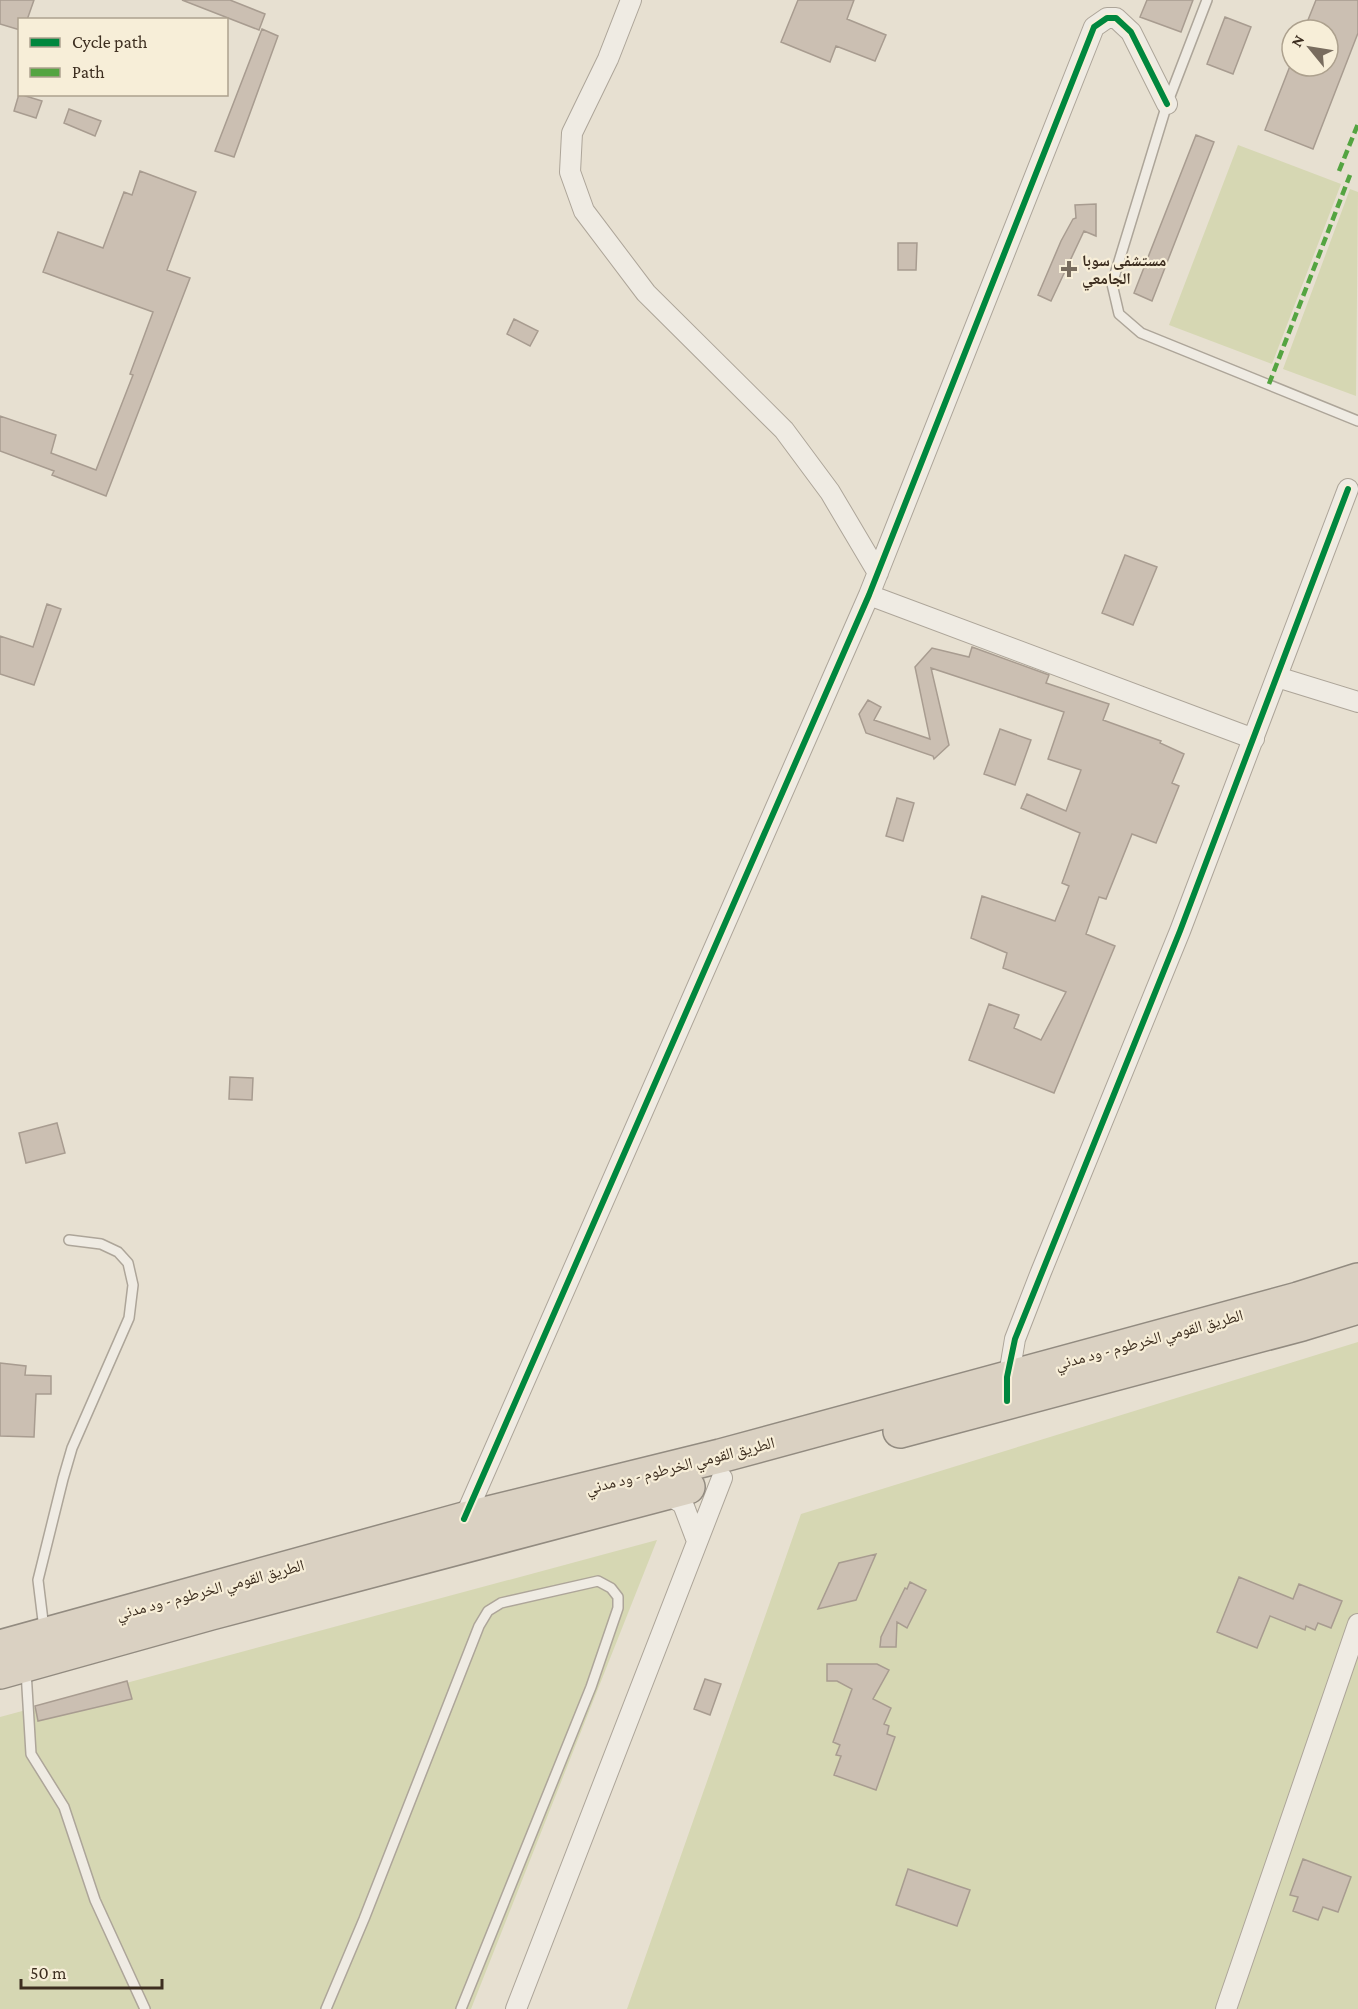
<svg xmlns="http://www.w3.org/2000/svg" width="1358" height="2009" font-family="'Crimson Pro','Noto Naskh Arabic',serif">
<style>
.green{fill:#d6d7b3}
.building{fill:#cbbfb2;stroke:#a89c90;stroke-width:1.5}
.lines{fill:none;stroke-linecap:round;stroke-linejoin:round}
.lane-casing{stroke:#ada599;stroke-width:12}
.street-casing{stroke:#ada599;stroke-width:22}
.highway-casing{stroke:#928b80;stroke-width:36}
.lane{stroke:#efebe3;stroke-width:9}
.street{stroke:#efebe3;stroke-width:20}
.highway{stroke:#dad1c2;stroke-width:33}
.quiet{stroke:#54a441;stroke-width:4.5;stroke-dasharray:9 4.5;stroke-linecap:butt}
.cycleway-casing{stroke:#f7eed8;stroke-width:10}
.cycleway{stroke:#00873e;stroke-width:6}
.poi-dot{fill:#786c5e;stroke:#f7eed8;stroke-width:2}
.labels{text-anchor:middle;stroke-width:4.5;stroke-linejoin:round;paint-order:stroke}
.poi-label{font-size:16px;font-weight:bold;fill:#3d2e20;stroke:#f7eed8;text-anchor:start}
.street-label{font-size:16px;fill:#3d2e20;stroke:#f7eed8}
</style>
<rect width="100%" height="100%" fill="#e7e0d1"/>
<path class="green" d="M 1238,145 L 1341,184 L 1272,364 L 1169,325 Z
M 1350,189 L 1358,192 L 1356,396 L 1283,369 Z
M 1358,1342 L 1358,2009 L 627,2009 L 801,1514 Z
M 657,1540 L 471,2009 L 0,2009 L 0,1717 Z"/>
<path class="building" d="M 0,0 L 34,0 L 27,20 L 20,20 L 20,30 L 0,24 Z
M 182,0 L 230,0 L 265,14 L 259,30 Z
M 798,0 L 854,0 L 847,19 L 886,35 L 875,61 L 836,46 L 830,62 L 781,42 Z
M 1147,0 L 1193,0 L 1181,32 L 1140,17 Z
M 1316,0 L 1358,0 L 1358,33 L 1313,149 L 1265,130 L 1290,66 L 1328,66 L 1328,30 L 1304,30 Z
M 1225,17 L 1251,27 L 1233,74 L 1207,64 Z
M 262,29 L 278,36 L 234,157 L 215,151 Z
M 19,94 L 42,101 L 36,118 L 14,111 Z
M 69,109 L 101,121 L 95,136 L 64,123 Z
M 1196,135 L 1214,142 L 1152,301 L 1134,293 Z
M 140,171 L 196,192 L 167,270 L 190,278 L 106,496 L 52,475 L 54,471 L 0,451 L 0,416 L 56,435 L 51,453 L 96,470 L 133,375 L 130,374 L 153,312 L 43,272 L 58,232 L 103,248 L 124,192 L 132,195 Z
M 1096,204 L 1096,236 L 1084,231 L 1051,301 L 1038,295 L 1061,241 L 1073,219 L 1076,218 L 1075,205 Z
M 898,243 L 917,243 L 916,270 L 898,270 Z
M 514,319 L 538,331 L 530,346 L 507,334 Z
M 1125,555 L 1157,567 L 1133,625 L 1102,613 Z
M 47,604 L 61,609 L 34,685 L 0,674 L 0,636 L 33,647 Z
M 972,647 L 1049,675 L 1046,683 L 1109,704 L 1103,720 L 1161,741 L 1160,743 L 1184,754 L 1172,783 L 1179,786 L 1156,843 L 1132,834 L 1106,899 L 1099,897 L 1086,934 L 1115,946 L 1054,1093 L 969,1060 L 989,1004 L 1019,1015 L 1014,1028 L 1041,1040 L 1066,992 L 1003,968 L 1007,953 L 971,938 L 982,896 L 1055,921 L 1069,886 L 1062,883 L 1080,833 L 1021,808 L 1027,794 L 1066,811 L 1081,770 L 1048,759 L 1064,712 L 931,668 L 949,745 L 934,759 L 933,756 L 866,733 L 859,714 L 868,700 L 881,707 L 874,720 L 930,739 L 915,667 L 932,648 L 969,657 Z
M 1000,729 L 1031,740 L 1015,785 L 984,774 Z
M 897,798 L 914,803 L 903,841 L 886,836 Z
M 230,1077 L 253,1078 L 252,1100 L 229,1099 Z
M 57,1123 L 65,1153 L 26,1163 L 19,1133 Z
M 0,1363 L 26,1366 L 25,1375 L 51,1376 L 51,1394 L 36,1394 L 34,1437 L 0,1436 Z
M 876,1554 L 856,1600 L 818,1609 L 839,1563 Z
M 1239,1577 L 1293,1599 L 1299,1584 L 1342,1601 L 1331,1628 L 1318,1623 L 1315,1630 L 1306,1626 L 1305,1630 L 1270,1616 L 1257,1648 L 1217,1632 Z
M 910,1582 L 926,1590 L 907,1628 L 897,1622 L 896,1647 L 880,1647 L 881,1637 L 905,1588 L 907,1589 Z
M 827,1664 L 877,1664 L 889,1670 L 873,1699 L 891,1708 L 884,1724 L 889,1726 L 887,1734 L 895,1737 L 876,1790 L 834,1775 L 841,1756 L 836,1755 L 840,1745 L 833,1742 L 852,1689 L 837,1681 L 827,1681 Z
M 705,1679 L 721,1684 L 710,1715 L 694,1709 Z
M 127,1681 L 132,1699 L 38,1721 L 35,1706 Z
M 1303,1859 L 1351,1877 L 1338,1912 L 1323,1907 L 1318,1920 L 1293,1911 L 1298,1897 L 1290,1895 Z
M 908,1869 L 970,1890 L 957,1926 L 896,1905 Z"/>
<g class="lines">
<g class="lane-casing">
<path id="lane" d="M 1207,0 L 1167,104 L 1112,284 L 1119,314 L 1141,333 L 1358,421
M 44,1629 L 38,1580 L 63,1479 L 72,1448 L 129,1318 L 133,1285 L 128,1263 L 118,1252 L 101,1244 L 69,1240
M 26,1671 L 31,1754 L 64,1807 L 95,1900 L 145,2009
M 326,2009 L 364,1919 L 479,1626 L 488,1611 L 501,1603 L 598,1581 L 611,1588 L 618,1597 L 618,1608 L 591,1687 L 461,2009"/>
</g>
<g class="street-casing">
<path id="street" d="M 631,0 L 608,59 L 572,133 L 570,172 L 584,211 L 646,293 L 784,430 L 830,492 L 878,573
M 869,595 L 1254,739
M 1277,677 L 1358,702
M 1007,1387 L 1015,1339 L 1041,1272 L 1180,931 L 1348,489
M 666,1493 L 683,1504 L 697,1541
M 464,1519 L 869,595 L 1094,27 L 1107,18 L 1116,18 L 1131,32 L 1167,104
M 516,2009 L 722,1478
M 1226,2009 L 1358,1624"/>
</g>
<g class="highway-casing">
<path id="highway" d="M 900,1431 L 1302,1324 L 1358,1307
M 0,1647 L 464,1519 L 720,1456 L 1298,1299 L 1358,1280
M 0,1672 L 211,1613 L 688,1487"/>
</g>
<use href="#lane" class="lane"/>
<use href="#street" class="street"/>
<use href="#highway" class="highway"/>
<path class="quiet" d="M 1339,171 L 1358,124
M 1269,384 L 1350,175"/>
<g class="cycleway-casing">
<path id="cycleway" d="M 1007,1401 L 1007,1377 L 1015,1339 L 1180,931 L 1348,489
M 464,1519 L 869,595 L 1094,27 L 1107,18 L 1116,18 L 1131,32 L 1167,104"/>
</g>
<use href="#cycleway" class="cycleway"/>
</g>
<path class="poi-dot" d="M1066 260h6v6h6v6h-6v6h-6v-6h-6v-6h6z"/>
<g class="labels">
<g class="poi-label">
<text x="1082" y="266">مستشفى سوبا<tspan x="1082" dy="18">الجامعي</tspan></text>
</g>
<g class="street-label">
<text transform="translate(1149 1339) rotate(-15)" y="6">الطريق القومي الخرطوم - ود مدني</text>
<text transform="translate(680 1465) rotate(-14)" y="6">الطريق القومي الخرطوم - ود مدني</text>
<text transform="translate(210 1589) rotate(-15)" y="6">الطريق القومي الخرطوم - ود مدني</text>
</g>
</g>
<rect x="18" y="18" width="210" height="78" fill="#f7eed8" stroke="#ada18e" stroke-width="1.5"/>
<rect x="30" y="38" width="30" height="9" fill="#00873e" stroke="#ada18e" stroke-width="1.5"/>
<text x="72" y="48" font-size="18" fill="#3d2e20">Cycle path</text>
<rect x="30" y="68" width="30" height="9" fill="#54a441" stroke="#ada18e" stroke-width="1.5"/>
<text x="72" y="78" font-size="18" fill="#3d2e20">Path</text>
<g transform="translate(1310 48) rotate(300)"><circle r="28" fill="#f7eed8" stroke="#ada18e" stroke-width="1.5"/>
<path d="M0-4.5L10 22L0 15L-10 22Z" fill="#786c5e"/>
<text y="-9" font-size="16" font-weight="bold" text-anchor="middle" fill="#3d2e20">N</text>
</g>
<path d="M21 1979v9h141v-9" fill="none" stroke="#3d2e20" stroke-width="3"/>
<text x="30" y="1979" font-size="18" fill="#3d2e20" stroke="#f7eed8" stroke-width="4.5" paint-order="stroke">50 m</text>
</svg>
